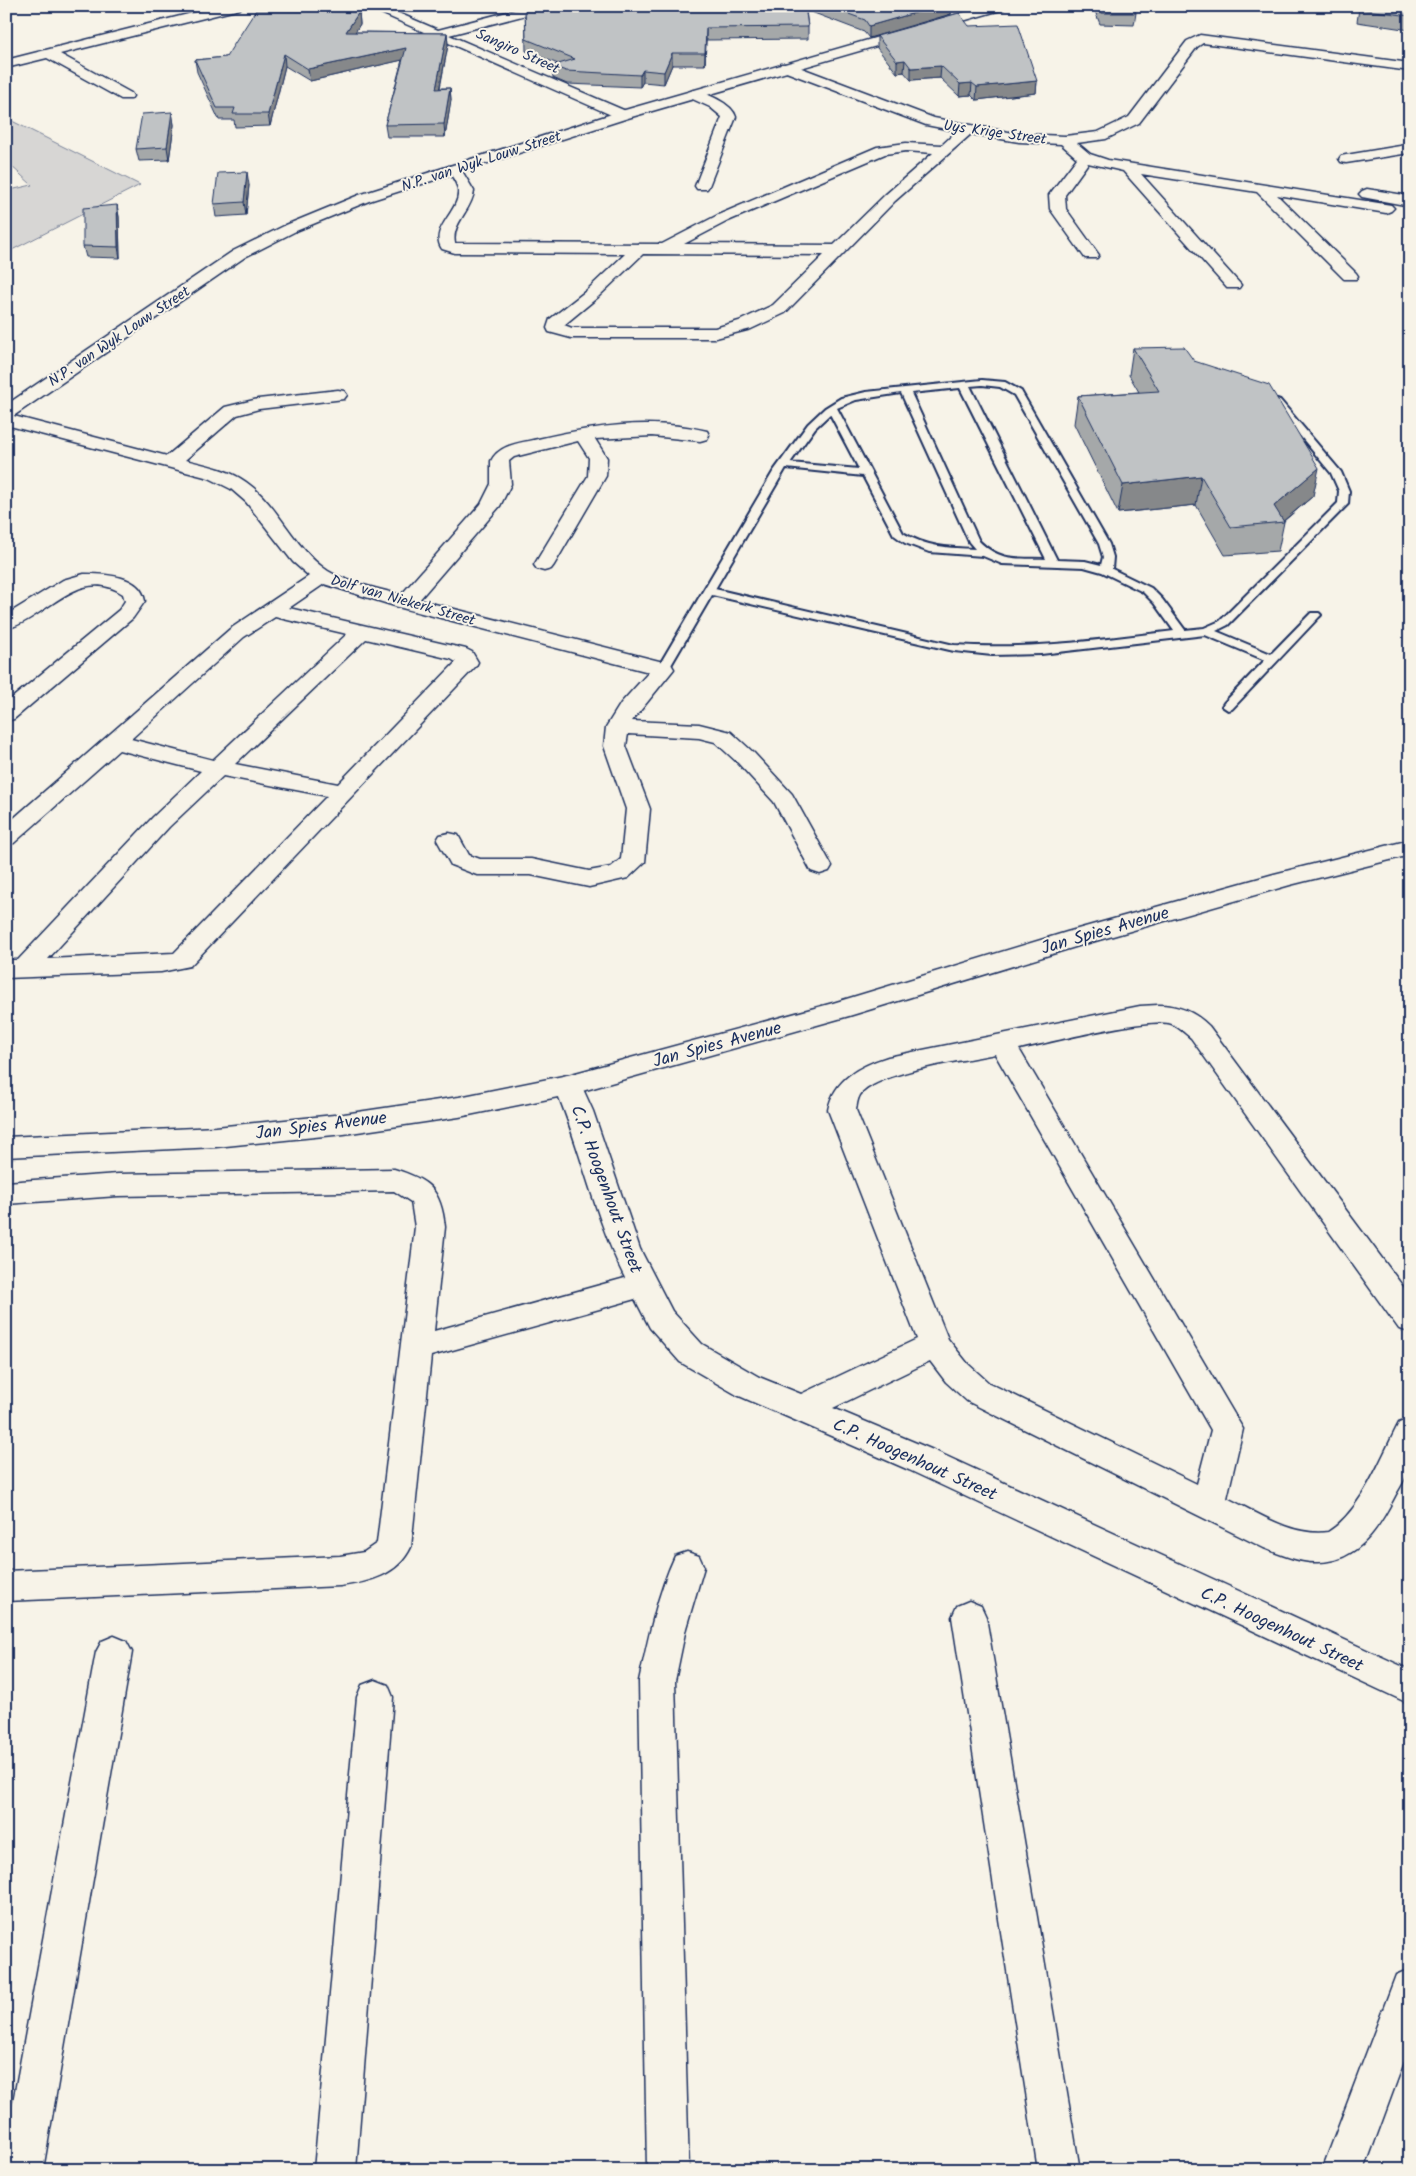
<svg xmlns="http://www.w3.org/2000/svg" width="1416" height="2176" font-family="Kalam,sans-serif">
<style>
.green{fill:#d7d6d4;stroke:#798299}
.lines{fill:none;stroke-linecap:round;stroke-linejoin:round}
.service-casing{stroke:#1b2f5e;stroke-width:4}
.minor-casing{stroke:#1b2f5e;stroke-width:3}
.tertiary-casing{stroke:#1b2f5e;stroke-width:3}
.service{fill:#f7f3e8;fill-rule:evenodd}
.minor{fill:#f7f3e8;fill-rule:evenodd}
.tertiary{fill:#f7f3e8;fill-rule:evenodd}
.wall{fill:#a5a8a9;stroke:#1b2f5e}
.shaded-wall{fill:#86888a;stroke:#1b2f5e}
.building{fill:#c0c3c5;stroke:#1b2f5e}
.labels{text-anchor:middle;stroke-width:4;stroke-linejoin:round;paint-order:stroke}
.far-street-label{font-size:15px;fill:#1b2f5e;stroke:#f7f3e8}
.street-label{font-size:18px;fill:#1b2f5e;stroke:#f7f3e8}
</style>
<rect width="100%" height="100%" fill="#f7f3e8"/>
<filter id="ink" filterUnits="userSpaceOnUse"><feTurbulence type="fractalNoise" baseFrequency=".02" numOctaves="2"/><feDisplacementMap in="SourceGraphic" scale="10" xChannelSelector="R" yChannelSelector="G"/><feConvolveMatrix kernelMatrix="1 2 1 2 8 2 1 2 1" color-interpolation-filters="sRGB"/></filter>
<g filter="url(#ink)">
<path class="green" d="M 6,118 L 140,185 L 6,253 L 6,191 L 32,185 L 9,164 L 6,164 Z"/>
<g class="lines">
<g class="service-casing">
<path id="service" d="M 982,380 L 1005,382 L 1021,391 L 1109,544 L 1113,557 L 1112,569 L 1151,588 L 1162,599 L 1185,630 L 1204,628 L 1220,621 L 1338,503 L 1339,491 L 1331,473 L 1272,402 L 1277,399 L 1280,400 L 1341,472 L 1349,491 L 1348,504 L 1228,625 L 1216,631 L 1271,654 L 1311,613 L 1319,613 L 1321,615 L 1319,617 L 1232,709 L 1228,710 L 1222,706 L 1224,703 L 1265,660 L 1205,635 L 1041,654 L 992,655 L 954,651 L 712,595 L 667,672 L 659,672 L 657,669 L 773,472 L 808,424 L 825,408 L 841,398 L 866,392 ZM 982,385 L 1000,387 L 1014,395 L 1099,544 L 1103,557 L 1101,565 L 1085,561 L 1057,560 L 970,386 ZM 960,388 L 1046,559 C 1018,558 1000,562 979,541 L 911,393 ZM 901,393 L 969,542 L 975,549 C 949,548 926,547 903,533 L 837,408 L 856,400 ZM 830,414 L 859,469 L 790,463 L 815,428 ZM 786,468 L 863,476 L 894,535 L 905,543 L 929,552 L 983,556 L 1002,564 L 1084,567 L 1102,572 L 1143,592 L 1154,603 L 1174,631 C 1100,640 1029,650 954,645 L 715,589 Z"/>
</g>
<g class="minor-casing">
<path id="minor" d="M 220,6 L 242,6 L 240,9 L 60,54 L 131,93 L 133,96 L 131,99 L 121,99 L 47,58 L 6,68 L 6,60 Z
M 365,6 L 382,6 L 438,30 L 530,6 L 551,6 L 549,9 L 449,35 L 628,112 L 630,115 L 623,119 L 618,118 Z
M 1200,35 L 1410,63 L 1410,71 L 1203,43 L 1197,47 L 1139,123 L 1106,139 L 1077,143 L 1090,154 L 1108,160 L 1391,205 L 1394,208 L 1391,211 L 1386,213 L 1277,195 L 1356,273 L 1358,276 L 1356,279 L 1344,279 L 1257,192 L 1141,174 L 1241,285 L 1239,288 L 1227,288 L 1123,171 L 1088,163 L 1065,195 L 1066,209 L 1099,255 L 1097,258 L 1085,258 L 1050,209 L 1049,195 L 1077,158 L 1061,144 L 1019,142 L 971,134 L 895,201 L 785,313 L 751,329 L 716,338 L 571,338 L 549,332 L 547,328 L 550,319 L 586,291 L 625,254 L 455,253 L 442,249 C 428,229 461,211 458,190 C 457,182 451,175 447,169 L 449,166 L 459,166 L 474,191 C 472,210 451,224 455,243 L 662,244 L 718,215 L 877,147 L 906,143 L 942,145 L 957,131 L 926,125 L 781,70 L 779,67 L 781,64 L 791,64 L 934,118 L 1019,134 L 1065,136 L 1098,132 L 1129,117 L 1187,41 ZM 906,151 L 933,153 L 885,195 L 834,245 L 684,244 L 728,221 L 885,154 ZM 643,254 L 824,255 L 773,305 L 739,321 L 715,328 L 572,328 L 564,325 L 598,297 Z
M 693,90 C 706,93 732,103 736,117 L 709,186 L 707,189 L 697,189 L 695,186 L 722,117 L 710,107 L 688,97 L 686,94 Z
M 1410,143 L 1410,152 L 1403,154 L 1346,163 L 1341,162 L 1339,159 L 1341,156 L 1346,155 L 1400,146 Z
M 1367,189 L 1410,196 L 1410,206 L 1362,197 L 1359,194 L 1362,191 Z
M 338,390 L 344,391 L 347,395 L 344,399 L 259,409 L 237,415 L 185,460 C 205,465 228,469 246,482 C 279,505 293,548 328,571 C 346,582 380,589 401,595 L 481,504 L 491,484 L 491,461 C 499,444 521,443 538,439 C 592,426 651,417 707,431 L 709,435 L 707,439 L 700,441 L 652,436 L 595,439 L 607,458 L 606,476 L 554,565 L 551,569 L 544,571 L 537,569 L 534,565 L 588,476 L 589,458 L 578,441 L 514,457 L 509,461 L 511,484 L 500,506 L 419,600 L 671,664 L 674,669 L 632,721 L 699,724 L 731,732 L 754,753 L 792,794 L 832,866 L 829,871 L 820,874 L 811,871 L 774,802 L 738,763 L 715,742 L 699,738 L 628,734 L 626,746 L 650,809 L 645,862 L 628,878 L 589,887 L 531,875 L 477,875 L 451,865 L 437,840 L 440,835 L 449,833 L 458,835 L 469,855 L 480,859 L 531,859 L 589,871 L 611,867 L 621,859 L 626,809 L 604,746 L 606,727 L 621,703 L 649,672 L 398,607 L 324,584 L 289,608 L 466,649 L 472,652 L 478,662 L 476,666 L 190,966 L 161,972 L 6,978 L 6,960 L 18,960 L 153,817 L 201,771 L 119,750 L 14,843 L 6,845 L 6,825 L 230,629 L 309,576 L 293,562 L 246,502 L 231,489 L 209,478 L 6,425 L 6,414 L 167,456 L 225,407 L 258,399 ZM 275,617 L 347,634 L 213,760 L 131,739 L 244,637 ZM 366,639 L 451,659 L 456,662 L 338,784 L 235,764 ZM 223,776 L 327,796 L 174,953 L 48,959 L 169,827 Z
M 84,574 C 105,574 141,575 145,601 L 133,618 L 14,719 L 6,721 L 6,703 L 119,610 L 125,601 L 123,594 C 79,564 46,619 6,629 L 6,615 L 63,580 Z
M 1158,1005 C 1179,1005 1195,1012 1209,1026 L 1410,1296 L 1410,1332 L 1399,1329 L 1191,1038 C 1185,1033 1179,1027 1172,1024 C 1149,1016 1048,1043 1019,1049 L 1243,1429 L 1227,1498 C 1258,1513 1292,1537 1328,1532 C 1362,1511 1381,1457 1399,1423 L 1410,1419 C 1410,1432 1413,1456 1409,1468 C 1406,1478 1400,1487 1395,1496 C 1379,1527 1359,1561 1319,1562 C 1300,1563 1282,1555 1264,1548 L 967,1401 L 946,1382 L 930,1361 L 833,1408 L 933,1450 L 1410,1670 L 1410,1704 L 909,1470 L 737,1395 L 680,1362 L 650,1328 L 635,1299 L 431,1356 L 411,1547 C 398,1575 369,1582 340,1586 L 6,1601 L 6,1571 L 340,1556 L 364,1552 L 377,1543 L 415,1227 L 411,1202 L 394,1191 L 118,1196 L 6,1204 L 6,1182 L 118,1174 L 394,1169 C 429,1180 441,1189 445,1227 L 434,1331 L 625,1278 C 594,1217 581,1148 554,1085 L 558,1078 L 568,1075 L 578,1078 L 593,1111 L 640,1249 L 672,1311 L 702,1344 L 759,1377 L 801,1394 L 917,1339 L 828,1110 C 834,1079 860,1066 888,1057 L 1140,1006 ZM 995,1054 L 1211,1430 L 1197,1484 L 989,1383 L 968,1364 L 948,1339 L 856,1110 C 857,1105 857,1100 860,1095 C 879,1071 963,1061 995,1054 Z
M 687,1552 L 699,1556 L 704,1567 L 686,1628 L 675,1681 L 689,2170 L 647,2170 L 639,1681 C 648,1639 657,1595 675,1556 Z
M 969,1601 L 981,1606 L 986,1617 L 1080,2170 L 1038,2170 L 952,1617 L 957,1606 Z
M 114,1636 L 126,1641 L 132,1652 L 43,2170 L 6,2170 L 6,2140 L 96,1652 L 102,1641 Z
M 375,1680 L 388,1685 L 393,1697 L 356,2170 L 314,2170 L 357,1697 L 362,1685 Z
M 1410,1969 L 1410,2045 L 1364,2170 L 1322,2170 L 1396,1975 Z"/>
</g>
<g class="tertiary-casing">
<path id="tertiary" d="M 986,6 L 1006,6 L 1004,9 L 628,118 L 369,201 L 296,231 L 245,257 L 12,417 L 6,418 L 6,405 L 233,251 L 286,225 L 359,195 L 618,112 Z
M 1410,840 L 1410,855 L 1290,885 L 1085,944 L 849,1016 L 568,1095 L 459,1117 L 344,1134 L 216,1147 L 6,1157 L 6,1137 L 216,1127 L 344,1114 L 459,1097 L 568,1075 L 833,1003 L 1067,932 L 1274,874 Z"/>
</g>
<use href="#service" class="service"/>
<use href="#minor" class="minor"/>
<use href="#tertiary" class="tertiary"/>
</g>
<path class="wall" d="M 525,6 L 952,6 L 951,14 L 869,38 L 864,32 L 806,10 L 808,27 L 808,39 L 706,40 L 705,65 L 672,65 L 664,84 L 643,82 L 640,87 L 567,84 L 553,78 L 552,66 L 558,64 L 526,51 Z
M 1093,6 L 1133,6 L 1136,13 L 1134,25 L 1100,24 Z
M 1410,6 L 1410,30 L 1357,22 L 1359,9 Z
M 359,12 L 360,24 L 355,32 L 447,33 L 448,45 L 440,88 L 450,88 L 451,100 L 445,137 L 387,137 L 385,125 L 402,60 L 310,81 L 285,66 L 270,126 L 235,127 L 234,120 L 219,120 L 197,72 L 195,60 L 226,57 Z
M 969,26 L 1037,81 L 1036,93 L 976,100 L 971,95 L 959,96 L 940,78 L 911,80 L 904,72 L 897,73 L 877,48 L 877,36 Z
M 172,112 L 174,125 L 169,160 L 139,161 L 136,149 Z
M 249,185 L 246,215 L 216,217 L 214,204 Z
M 117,205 L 119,217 L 120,258 L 86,257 L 83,246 Z
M 1133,348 L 1194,361 L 1313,496 L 1284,521 L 1284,522 L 1278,551 L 1225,555 L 1196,505 L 1118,513 L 1074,424 L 1078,396 L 1139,392 L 1129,375 Z"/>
<path class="shaded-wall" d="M 939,6 L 952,6 L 951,14 L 869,38 L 869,26 Z
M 359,12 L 360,24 L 348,44 L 346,32 Z
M 706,28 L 706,40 L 705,65 L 705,53 Z
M 447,33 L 448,45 L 437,101 L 436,89 Z
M 406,48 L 407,59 L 310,81 L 308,69 Z
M 672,53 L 672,65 L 664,84 L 664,72 Z
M 284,54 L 285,66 L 270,126 L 268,114 Z
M 905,60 L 904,72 L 897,73 L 897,61 Z
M 941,66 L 940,78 L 911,80 L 911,68 Z
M 643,70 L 643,82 L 640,87 L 640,75 Z
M 1037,81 L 1036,93 L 976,100 L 977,87 Z
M 972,83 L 971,95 L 959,96 L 960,84 Z
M 450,88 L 451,100 L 445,137 L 444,124 Z
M 172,112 L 174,125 L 169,160 L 167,147 Z
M 247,172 L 249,185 L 246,215 L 244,202 Z
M 117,205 L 119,217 L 120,258 L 118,247 Z
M 1319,468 L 1313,496 L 1282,522 L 1274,506 Z
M 1201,476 L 1196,505 L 1118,513 L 1123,485 Z"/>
<path class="building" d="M 525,6 L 805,6 L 808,27 L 706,28 L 705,53 L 672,53 L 664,72 L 643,70 L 640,75 L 566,71 L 552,66 L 575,59 L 526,39 Z
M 827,6 L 939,6 L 869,26 L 865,20 Z
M 1099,6 L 1133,6 L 1136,13 L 1102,13 Z
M 1362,6 L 1410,6 L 1410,16 L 1359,9 Z
M 256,10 L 359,12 L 346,32 L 447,33 L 436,89 L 450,88 L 444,124 L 385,125 L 406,48 L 308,69 L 284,54 L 268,114 L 233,114 L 235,108 L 217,108 L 195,60 L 226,57 Z
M 959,13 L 969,26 L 1018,24 L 1037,81 L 977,87 L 972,83 L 960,84 L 941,66 L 911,68 L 905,60 L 897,61 L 877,36 Z
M 172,112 L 167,147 L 136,149 L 142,114 Z
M 247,172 L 244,202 L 214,204 L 218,173 Z
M 117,205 L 118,247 L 83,246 L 83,208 Z
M 1184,347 L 1194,361 L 1269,385 L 1319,468 L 1274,506 L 1284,522 L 1231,527 L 1201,476 L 1123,485 L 1078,396 L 1159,391 L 1133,348 Z"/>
</g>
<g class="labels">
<g class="far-street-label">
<text transform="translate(518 51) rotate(24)" y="5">Sangiro Street</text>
<text transform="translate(995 132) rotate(8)" y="5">Uys Krige Street</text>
<text transform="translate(481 161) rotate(-18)" y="5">N.P. van Wyk Louw Street</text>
<text transform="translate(119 336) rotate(-34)" y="5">N.P. van Wyk Louw Street</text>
<text transform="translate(403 600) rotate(16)" y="5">Dolf van Niekerk Street</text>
</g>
<g class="street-label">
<text transform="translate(1105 930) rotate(-16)" y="6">Jan Spies Avenue</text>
<text transform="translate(717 1044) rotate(-15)" y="6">Jan Spies Avenue</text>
<text transform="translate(321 1125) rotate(-7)" y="6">Jan Spies Avenue</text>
<text transform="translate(607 1189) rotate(70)" y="6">C.P. Hoogenhout Street</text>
<text transform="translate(915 1459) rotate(24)" y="6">C.P. Hoogenhout Street</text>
<text transform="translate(1282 1629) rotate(25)" y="6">C.P. Hoogenhout Street</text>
</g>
</g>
<rect width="1416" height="2176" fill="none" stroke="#f7f3e8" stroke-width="25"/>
<rect x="12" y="12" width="1391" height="2151" fill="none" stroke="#1b2f5e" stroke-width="2" filter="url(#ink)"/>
</svg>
